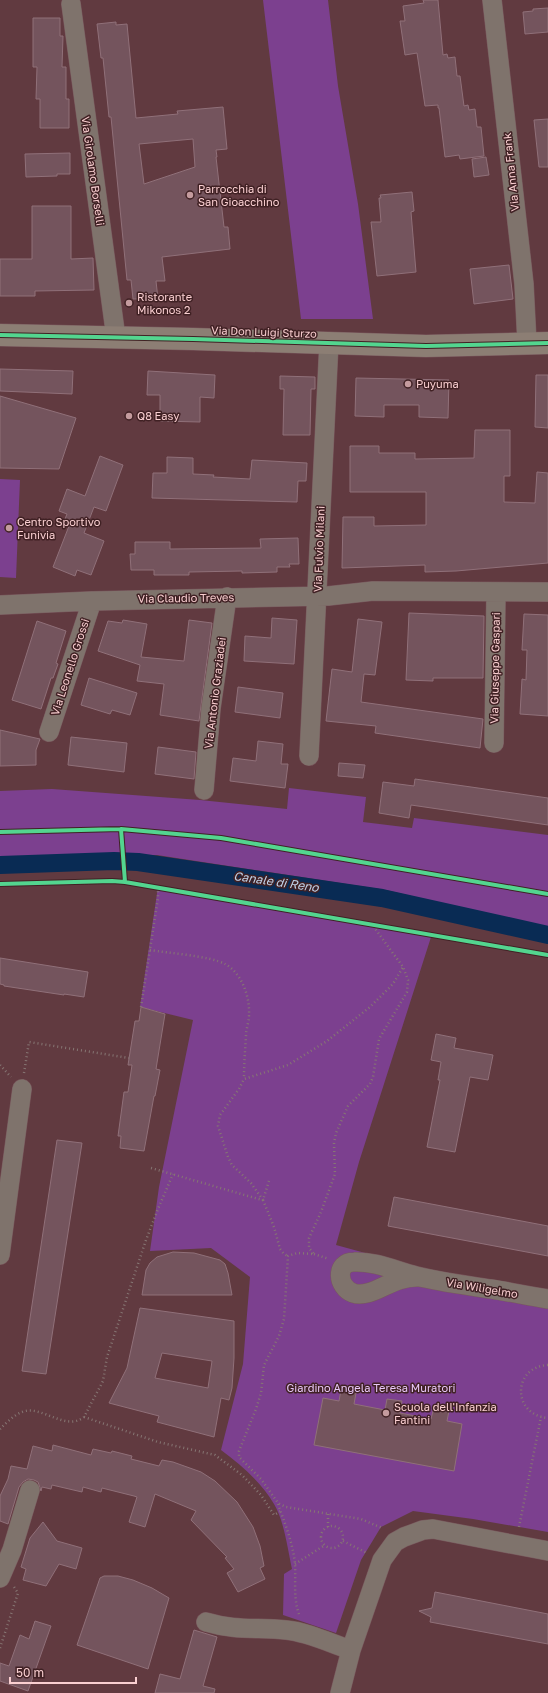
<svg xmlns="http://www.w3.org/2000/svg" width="548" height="1693" font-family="'Golos Text',sans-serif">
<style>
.green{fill:#7c408f}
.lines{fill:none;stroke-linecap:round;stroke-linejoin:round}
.canal{stroke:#092b54;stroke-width:18}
.building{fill:#74545d;stroke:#907079;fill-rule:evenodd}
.minor-casing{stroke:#79585d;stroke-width:20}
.major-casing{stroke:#79585d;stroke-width:23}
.path{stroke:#867673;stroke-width:2.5;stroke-dasharray:1 3;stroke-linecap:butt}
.minor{stroke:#7f736c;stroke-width:19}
.major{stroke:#8c7e74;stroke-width:22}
.cycleway-casing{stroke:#402124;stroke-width:6}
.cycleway{stroke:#53d58f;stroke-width:4}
.poi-dot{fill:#c49b9e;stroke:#402124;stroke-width:1.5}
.labels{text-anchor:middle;stroke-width:3;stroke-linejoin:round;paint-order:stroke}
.street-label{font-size:11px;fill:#facfd1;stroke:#402124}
.poi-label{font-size:11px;fill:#facfd1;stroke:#402124;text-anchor:start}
.park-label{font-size:11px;fill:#e8c7f8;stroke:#402124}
.water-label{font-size:12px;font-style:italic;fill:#c1d3ea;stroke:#402124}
</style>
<rect width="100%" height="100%" fill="#613a40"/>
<path class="green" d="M 263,0 L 328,0 L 338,86 L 358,204 L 373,319 L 301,319 Z
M 0,479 L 20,480 L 16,578 L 0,577 Z
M 289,788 L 366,797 L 363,822 L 412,828 L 414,818 L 548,835 L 548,929 L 386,890 L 157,855 L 0,859 L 0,791 L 52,789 L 200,800 L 287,809 Z
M 158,887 L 432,934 L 359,1162 L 336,1245 L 548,1303 L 548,1532 L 473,1519 L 413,1511 L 381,1527 L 361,1560 L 336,1633 L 283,1615 L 284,1574 L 292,1569 C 288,1551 284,1520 274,1504 C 261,1482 241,1465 221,1450 L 243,1364 L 250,1277 L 211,1248 L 150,1251 L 159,1187 L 193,1020 L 140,1007 Z"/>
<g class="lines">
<path class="canal" d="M 0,865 L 114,861 L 138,862 L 382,898 L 548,935"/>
</g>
<path class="building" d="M 423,0 L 438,0 L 443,55 L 447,54 L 448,58 L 455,57 L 457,76 L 460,76 L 464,106 L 468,105 L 469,110 L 475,109 L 477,127 L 481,127 L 484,156 L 460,159 L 459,155 L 445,157 L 439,108 L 438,108 L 438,105 L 425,106 L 417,53 L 405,55 L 400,21 L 405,21 L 403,6 L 424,3 Z
M 548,8 L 548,32 L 525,34 L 523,12 L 533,11 L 533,9 Z
M 33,18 L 60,18 L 60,36 L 63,36 L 62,67 L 66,67 L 66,99 L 69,99 L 69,128 L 40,128 L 40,99 L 36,99 L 37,67 L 33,67 Z
M 116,22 L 116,25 L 127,24 L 136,118 L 178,114 L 177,111 L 223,107 L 227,149 L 216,150 L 217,157 L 216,157 L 224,227 L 228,227 L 230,249 L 162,257 L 165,281 L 156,281 L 158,299 L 133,299 L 131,280 L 127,280 L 111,117 L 109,117 L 103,58 L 101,58 L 97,24 ZM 193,139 L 195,167 L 144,184 L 139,144 Z
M 548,119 L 548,167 L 539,167 L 534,120 Z
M 70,153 L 70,174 L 57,174 L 57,176 L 26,177 L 25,154 Z
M 486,157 L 489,175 L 474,177 L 472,159 Z
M 412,192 L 414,211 L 411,212 L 416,272 L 377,276 L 371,222 L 381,222 L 379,198 L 381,198 L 380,195 Z
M 32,206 L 71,206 L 71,259 L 93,258 L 94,290 L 35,291 L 35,296 L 0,296 L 0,259 L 32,259 Z
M 509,265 L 513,299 L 474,304 L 470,269 Z
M 0,369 L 73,371 L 72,394 L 0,391 Z
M 148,371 L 215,375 L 214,398 L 200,397 L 200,422 L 160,421 L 160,395 L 147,395 Z
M 536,375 L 548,375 L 548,428 L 535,427 Z
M 280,376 L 315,377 L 315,389 L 311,389 L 310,435 L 283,435 L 284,389 L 280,389 Z
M 356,378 L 449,380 L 448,418 L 419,417 L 419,405 L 384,405 L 384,417 L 355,416 Z
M 0,396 L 76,418 L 59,469 L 0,468 Z
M 475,430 L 510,430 L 510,476 L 504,476 L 504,502 L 535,503 L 537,472 L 548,473 L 548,563 L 456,571 L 425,572 L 425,565 L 342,568 L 343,517 L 374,517 L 374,526 L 426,525 L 426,492 L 350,492 L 350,446 L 379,446 L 379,453 L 415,453 L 415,459 L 474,458 Z
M 100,456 L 123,465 L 106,511 L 94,507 L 84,533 L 104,541 L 91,575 L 77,570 L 75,576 L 53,567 L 69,526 L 63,524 L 67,514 L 59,511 L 67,489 L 85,496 Z
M 167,457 L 193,458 L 193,474 L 214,475 L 213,477 L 250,479 L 252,460 L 307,463 L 306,481 L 298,481 L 297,502 L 152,498 L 153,473 L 167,473 Z
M 298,538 L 299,564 L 289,564 L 290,567 L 277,567 L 277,572 L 242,573 L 242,571 L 189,572 L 189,575 L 154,575 L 154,570 L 131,570 L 130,554 L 135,554 L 135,542 L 170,542 L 170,549 L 261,548 L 260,539 Z
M 409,613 L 484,616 L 483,678 L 433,678 L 433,681 L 406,680 Z
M 524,614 L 548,615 L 548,716 L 520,714 L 522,679 L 526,680 L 527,650 L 522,650 Z
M 272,618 L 297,620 L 294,664 L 244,661 L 245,636 L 271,638 Z
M 358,619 L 382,622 L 375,675 L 364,674 L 361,702 L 483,719 L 480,748 L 375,733 L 376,726 L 326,721 L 332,669 L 352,672 Z
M 123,620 L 147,624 L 141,657 L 184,661 L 189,620 L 212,623 L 199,721 L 160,715 L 164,684 L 137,681 L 140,665 L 98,651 L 108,621 L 122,623 Z
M 37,621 L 66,631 L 56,663 L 58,664 L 53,678 L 51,678 L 41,709 L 12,700 Z
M 89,678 L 137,693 L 130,715 L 112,710 L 110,714 L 81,705 Z
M 238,687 L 283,693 L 280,718 L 235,712 Z
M 0,730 L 40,739 L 36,750 L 36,765 L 0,766 Z
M 71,737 L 127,743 L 124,772 L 68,765 Z
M 258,741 L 283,744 L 281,764 L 288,764 L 285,788 L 230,781 L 233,758 L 256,761 Z
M 158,747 L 196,752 L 194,779 L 155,774 Z
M 339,763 L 365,765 L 363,778 L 338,776 Z
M 415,779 L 548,798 L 548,825 L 411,805 L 409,818 L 379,813 L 383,782 L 414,786 Z
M 0,958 L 88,972 L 84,997 L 64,994 L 64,995 L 4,986 L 4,985 L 0,984 Z
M 141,1007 L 165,1014 L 156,1069 L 160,1070 L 155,1096 L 154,1096 L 144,1151 L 120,1148 L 121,1136 L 118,1136 L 124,1092 L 128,1092 L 132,1065 L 128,1065 L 135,1021 L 139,1021 Z
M 436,1034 L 456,1038 L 454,1048 L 493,1055 L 488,1080 L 470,1077 L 455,1152 L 427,1147 L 440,1080 L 438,1080 L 441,1062 L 431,1060 Z
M 57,1140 L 82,1143 L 46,1374 L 22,1371 Z
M 394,1197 L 548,1226 L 548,1256 L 388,1226 Z
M 173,1252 L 194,1253 L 220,1260 L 225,1264 L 228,1273 L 232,1295 L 142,1295 L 146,1270 L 150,1263 L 157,1257 Z
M 140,1308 L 234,1321 L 234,1358 L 232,1388 L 229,1400 L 221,1398 L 214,1437 L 157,1422 L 159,1416 L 109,1403 L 127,1368 ZM 162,1353 L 212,1361 L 208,1388 L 155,1378 Z
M 341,1390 L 356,1393 L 354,1404 L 385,1410 L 387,1399 L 402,1401 L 400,1413 L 431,1419 L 434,1407 L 449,1411 L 447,1421 L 462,1424 L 454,1471 L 314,1445 L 323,1398 L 339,1401 Z
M 53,1445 L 91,1455 L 93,1449 L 111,1453 L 112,1451 L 132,1456 L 131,1459 L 159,1466 L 162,1460 L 173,1462 L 201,1472 L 215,1481 L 237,1502 L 253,1527 L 260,1546 L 264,1566 L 260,1568 L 265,1579 L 238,1592 L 227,1573 L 234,1569 L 225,1558 L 227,1557 L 191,1520 L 196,1511 L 155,1494 L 145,1527 L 129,1522 L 137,1497 L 134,1496 L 102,1488 L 101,1492 L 83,1487 L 82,1492 L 52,1485 L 51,1489 L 42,1487 L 41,1491 L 38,1482 L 34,1480 L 28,1479 L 23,1482 L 19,1487 L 8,1524 L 0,1521 L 0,1496 L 8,1479 L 11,1466 L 27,1469 L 33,1446 L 52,1451 Z
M 43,1522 L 57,1541 L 82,1548 L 76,1569 L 59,1564 L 46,1586 L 23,1580 L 26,1569 L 21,1567 L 30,1538 Z
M 104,1576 L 118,1576 L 133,1580 L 152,1588 L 169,1598 L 148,1669 L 77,1645 L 100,1578 Z
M 435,1592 L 548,1614 L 548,1644 L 430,1622 L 431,1617 L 419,1611 L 432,1608 Z
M 35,1621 L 51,1626 L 28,1691 L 0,1681 L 0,1663 L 9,1666 L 20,1635 L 29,1639 Z
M 194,1630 L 217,1637 L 203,1686 L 215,1689 L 214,1693 L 155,1693 L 160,1674 L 180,1679 Z"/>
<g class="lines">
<g class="minor-casing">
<path id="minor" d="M 492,0 L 524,284 L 527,343
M 71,4 L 116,338
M 0,605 L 92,601 L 328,596 L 373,591 L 548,592
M 49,732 L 92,601
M 494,743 L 496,592
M 309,756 L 329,342
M 204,790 L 211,708 L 227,597
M 0,1255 L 22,1089
M 417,1277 C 411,1277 405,1278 399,1280 C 385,1284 368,1298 353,1293 C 337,1287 335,1262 354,1262 C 375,1261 396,1271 416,1276 C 440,1282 466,1285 491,1289 C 510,1292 529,1296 548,1299
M 0,1578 L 12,1550 L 30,1490
M 206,1622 C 236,1631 257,1627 286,1630 C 308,1632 330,1643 351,1650
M 340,1693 L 351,1650 L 382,1560 L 395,1542 L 404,1537 L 423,1530 L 433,1529 L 548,1551"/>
</g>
<g class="major-casing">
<path id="major" d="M 0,335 L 193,339 L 426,346 L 548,343"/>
</g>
<path class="path" d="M 0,885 L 125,882
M 371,923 L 403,967 L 408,980 L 407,992 L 379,1039 L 373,1077 L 370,1084 L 348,1106 L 336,1133 L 334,1143 L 335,1174 L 321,1212 L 309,1238 L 309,1248 L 314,1254 L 297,1253 L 288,1256 L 284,1319 L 279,1336 L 264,1365 L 261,1393 L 256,1409 L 239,1451 L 239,1457 L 261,1479 L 278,1503 L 286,1507 L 361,1519 L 382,1528
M 150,950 C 168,953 210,956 225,964 C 242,973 250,997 249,1015 C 249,1022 246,1029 246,1036 C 245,1051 244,1065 244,1079
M 141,1007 L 158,898 L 158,887
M 0,1065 L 11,1077
M 24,1073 L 29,1042 L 129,1058
M 151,1168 L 262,1200
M 269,1181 L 263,1200 L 274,1227 L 280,1249 L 284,1254 L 288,1256
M 263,1200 L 251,1183 L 232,1165 L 228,1157 L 218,1126 L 220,1115 L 239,1089 L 244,1079 L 288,1065 L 327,1041 L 370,1007 L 393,984 L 403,967
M 314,1254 L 329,1259
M 548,1365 C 512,1367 512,1415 548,1418
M 84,1417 L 158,1442 L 215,1455 L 242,1475 L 261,1495 L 274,1515 L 281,1511
M 0,1429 C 6,1423 14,1415 22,1412 C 41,1404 65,1432 84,1417 L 103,1381 L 107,1357 L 146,1240 L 158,1209 L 173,1174
M 278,1504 C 285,1524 293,1543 295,1564 C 296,1580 293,1598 299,1614
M321 1537a11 11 0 1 1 22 0a11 11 0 1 1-22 0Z
M 328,1527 L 328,1514
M 519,1527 L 541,1417
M 343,1541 L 367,1553
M 295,1564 L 325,1545
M 0,1648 L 18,1593 L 14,1587"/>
<use href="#minor" class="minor"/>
<use href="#major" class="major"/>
<g class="cycleway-casing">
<path id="cycleway" d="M 0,335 L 193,339 L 426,346 L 548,343
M 121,829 L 125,882
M 0,832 L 121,829 L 221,838 L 548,894
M 0,884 L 112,881 L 125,882 L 548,955"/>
</g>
<use href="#cycleway" class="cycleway"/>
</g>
<g class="poi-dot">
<circle cx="190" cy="195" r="4"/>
<circle cx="129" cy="303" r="4"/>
<circle cx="408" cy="384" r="4"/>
<circle cx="129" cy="416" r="4"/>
<circle cx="9" cy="528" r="4"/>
<circle cx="386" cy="1413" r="4"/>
</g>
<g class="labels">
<g class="street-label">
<text transform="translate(93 171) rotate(82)" y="4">Via Girolamo Borselli</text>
<text transform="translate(511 172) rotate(-96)" y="4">Via Anna Frank</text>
<text transform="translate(264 332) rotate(2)" y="4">Via Don Luigi Sturzo</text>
<text transform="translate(319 549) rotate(-88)" y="4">Via Fulvio Milani</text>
<text transform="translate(186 598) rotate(-1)" y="4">Via Claudio Treves</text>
<text transform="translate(70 667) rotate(-72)" y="4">Via Leonello Grossi</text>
<text transform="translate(495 668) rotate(-89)" y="4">Via Giuseppe Gaspari</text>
<text transform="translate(215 693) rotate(-83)" y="4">Via Antonio Graziadei</text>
<text transform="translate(482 1288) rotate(10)" y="4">Via Wiligelmo</text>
</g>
<g class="poi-label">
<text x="198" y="193">Parrocchia di<tspan x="198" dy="13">San Gioacchino</tspan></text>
<text x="137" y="301">Ristorante<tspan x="137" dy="13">Mikonos 2</tspan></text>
<text x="416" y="388">Puyuma</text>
<text x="137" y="420">Q8 Easy</text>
<text x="17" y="526">Centro Sportivo<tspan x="17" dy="13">Funivia</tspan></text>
<text x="394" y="1411">Scuola dell'Infanzia<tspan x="394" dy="13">Fantini</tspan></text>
</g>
<g class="park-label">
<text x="371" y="1392">Giardino Angela Teresa Muratori</text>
</g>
<g class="water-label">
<text transform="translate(276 882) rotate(8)" y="4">Canale di Reno</text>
</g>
</g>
<path d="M10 1677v6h126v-6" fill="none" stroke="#facfd1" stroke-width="2"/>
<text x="16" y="1677" font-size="12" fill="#facfd1" stroke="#402124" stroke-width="3" paint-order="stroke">50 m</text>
</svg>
